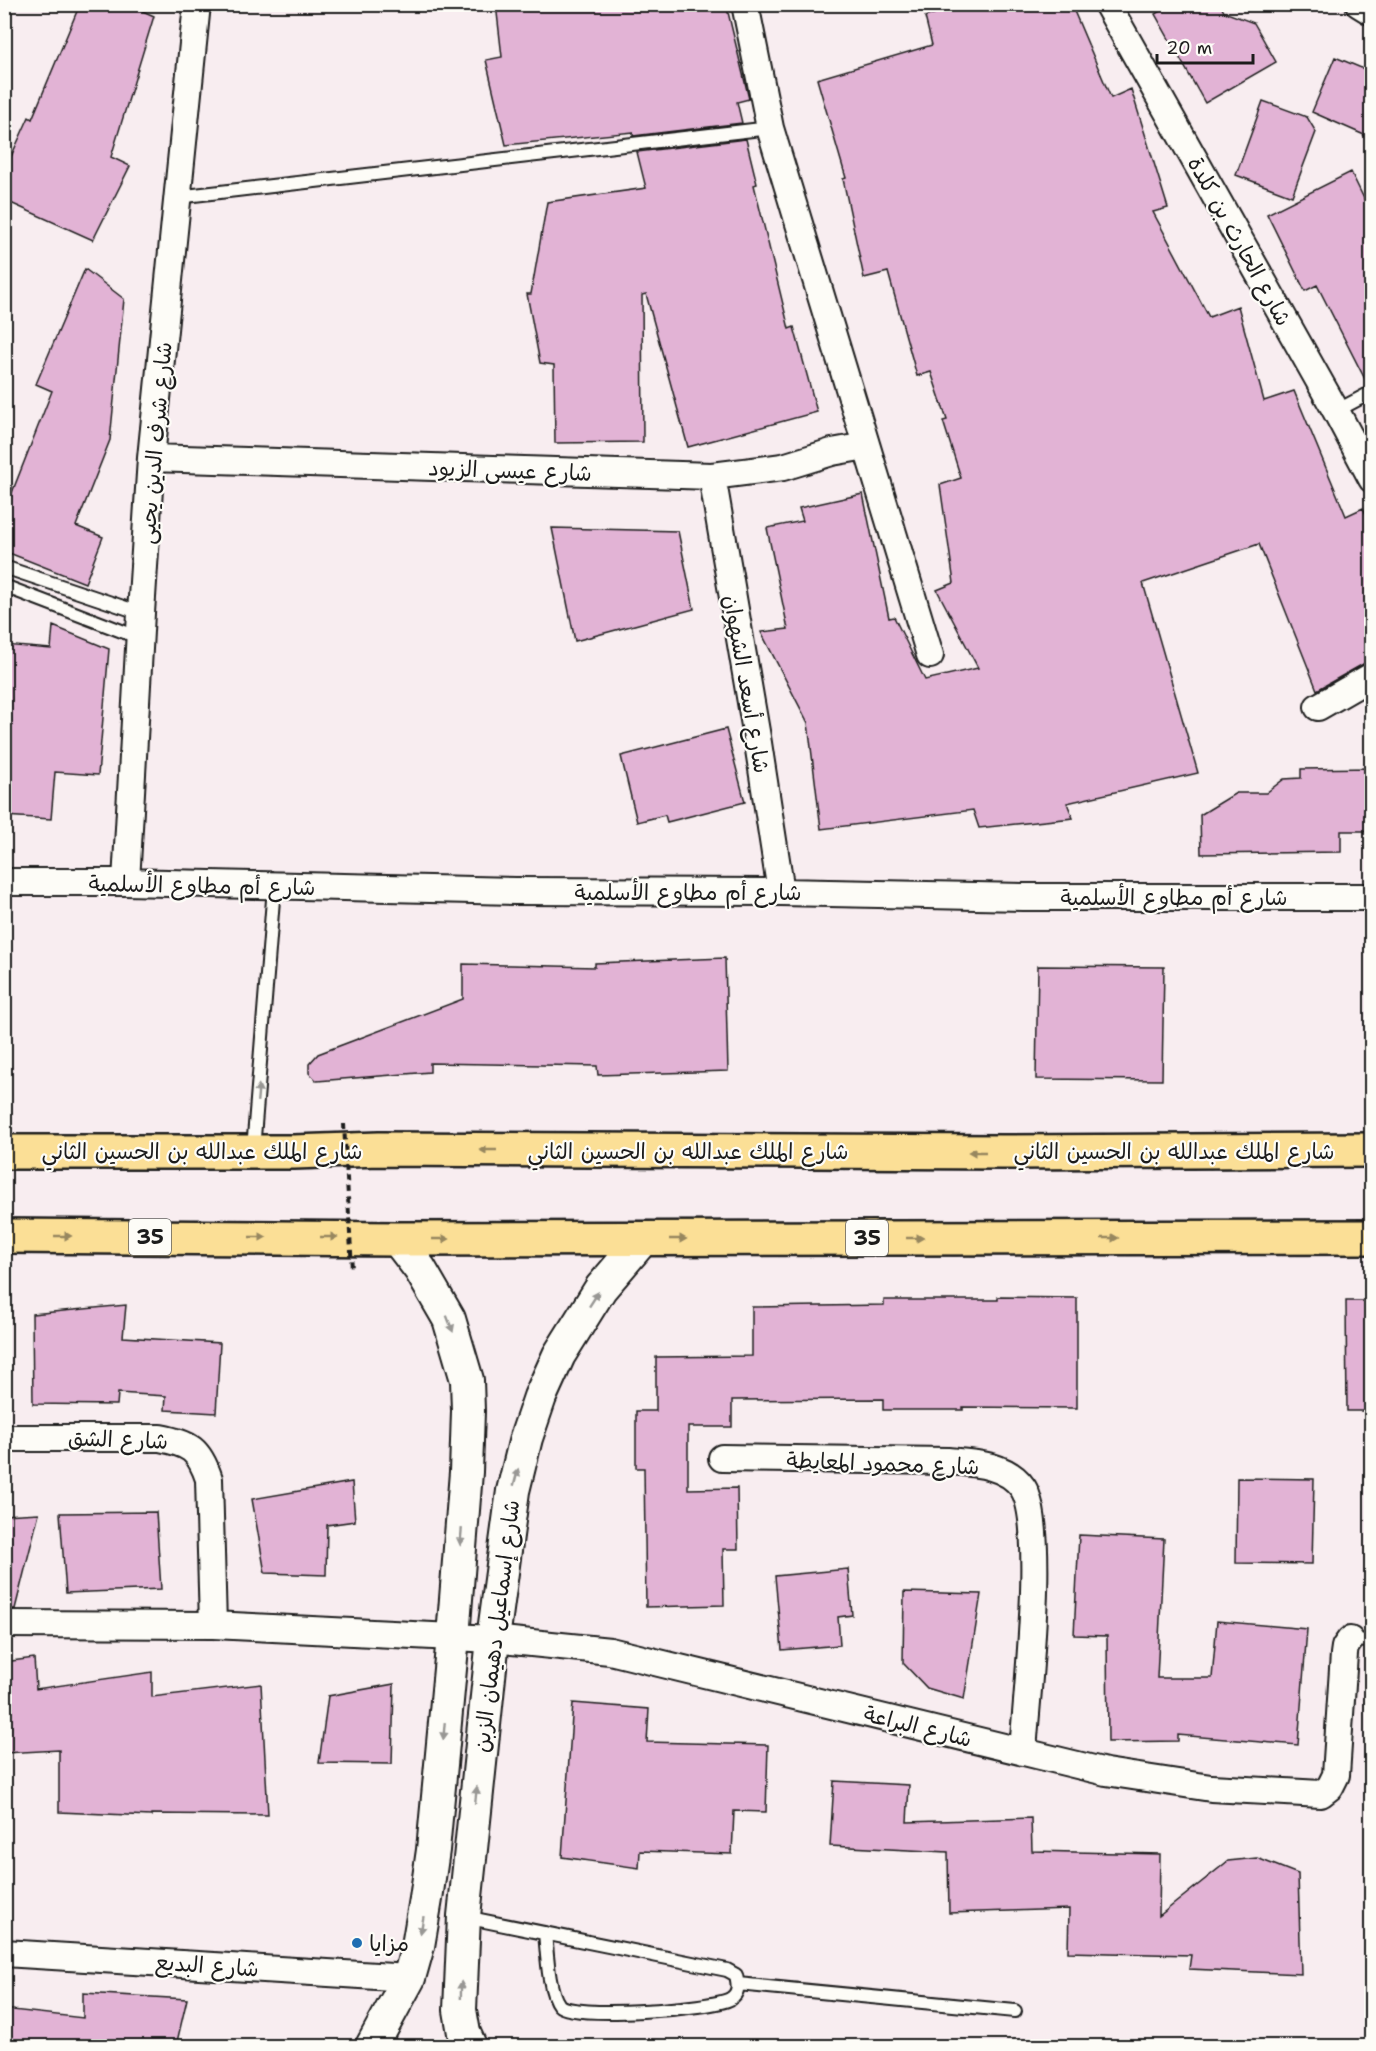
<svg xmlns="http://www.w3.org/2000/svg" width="1376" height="2051" font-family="'Shantell Sans','Playpen Sans Arabic',sans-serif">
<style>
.building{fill:#e2b3d5;stroke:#1c1c1c;stroke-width:1.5}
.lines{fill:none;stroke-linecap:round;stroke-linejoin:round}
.service-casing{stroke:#1c1c1c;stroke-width:16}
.minor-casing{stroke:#1c1c1c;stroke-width:30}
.tertiary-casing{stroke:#1c1c1c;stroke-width:36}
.trunk-casing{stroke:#1c1c1c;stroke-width:38}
.service{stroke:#fdfcf7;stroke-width:12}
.minor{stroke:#fdfcf7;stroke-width:26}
.tertiary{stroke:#fdfcf7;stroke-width:32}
.trunk{stroke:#fbdf96;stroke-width:33}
.path-bridge{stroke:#1c1c1c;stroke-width:4;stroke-dasharray:6 4.5;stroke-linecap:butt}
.oneway{fill:#989794}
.oneway2{fill:#97875f}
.poi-dot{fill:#1f6fb2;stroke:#fdfcf7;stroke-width:2}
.labels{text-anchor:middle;stroke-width:4.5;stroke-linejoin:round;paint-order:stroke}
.shield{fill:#fdfcf7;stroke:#605f5e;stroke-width:1.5}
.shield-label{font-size:21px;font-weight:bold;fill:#1c1c1c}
.street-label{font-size:22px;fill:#1c1c1c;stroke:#fdfcf7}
.poi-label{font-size:22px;fill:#1c1c1c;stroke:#fdfcf7;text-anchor:start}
</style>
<rect width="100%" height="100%" fill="#f8edf0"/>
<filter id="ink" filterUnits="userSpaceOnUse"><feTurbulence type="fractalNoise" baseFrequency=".0167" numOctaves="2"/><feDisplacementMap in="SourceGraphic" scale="12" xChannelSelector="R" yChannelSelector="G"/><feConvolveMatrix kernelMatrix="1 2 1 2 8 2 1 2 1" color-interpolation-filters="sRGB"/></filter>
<g filter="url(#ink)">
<path class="building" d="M 80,4 L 127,4 L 154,16 L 111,157 L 130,166 L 93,240 L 4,200 L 4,172 L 29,117 L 32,119 Z
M 496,4 L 726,4 L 749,99 L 737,102 L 742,123 L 633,136 L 633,132 L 506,145 L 486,60 L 502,57 Z
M 961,4 L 1071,4 L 1111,98 L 1131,89 L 1168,208 L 1153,212 L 1209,317 L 1238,306 L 1264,401 L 1294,391 L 1346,516 L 1363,508 L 1371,524 L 1371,661 L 1365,663 L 1317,690 L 1259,544 L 1143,583 L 1198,773 L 1067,803 L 1073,818 L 979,828 L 973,810 L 821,829 L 808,723 L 761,632 L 788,629 L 767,528 L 803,521 L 799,508 L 863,494 L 889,618 L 894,617 L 925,680 L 978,668 L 937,590 L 954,583 L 940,485 L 961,478 L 943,421 L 947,420 L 931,372 L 917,376 L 888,272 L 864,278 L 843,179 L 846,178 L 817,79 L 932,45 L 925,17 Z
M 1172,4 L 1220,4 L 1224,12 L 1254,23 L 1276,62 L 1205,103 L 1155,14 Z
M 1335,57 L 1371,72 L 1371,138 L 1312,112 Z
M 1263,101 L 1307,117 L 1316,132 L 1292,196 L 1236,175 Z
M 746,139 L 757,184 L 754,185 L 789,329 L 794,327 L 817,412 L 688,447 L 646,294 L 642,295 L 643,442 L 555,443 L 554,365 L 540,363 L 527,294 L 531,294 L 547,202 L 646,188 L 637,152 Z
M 1351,172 L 1371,213 L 1371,384 L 1368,385 L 1317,285 L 1305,291 L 1267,214 Z
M 85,269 L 124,299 L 110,440 L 76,526 L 103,537 L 85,583 L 4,551 L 4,513 L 52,391 L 36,384 Z
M 552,528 L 678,531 L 694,609 L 575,641 Z
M 53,626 L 109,649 L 98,775 L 55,772 L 51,819 L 4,816 L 4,645 L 51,649 Z
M 726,729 L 745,802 L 667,822 L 665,815 L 637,822 L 621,756 Z
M 1371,768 L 1371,831 L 1341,831 L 1341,852 L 1201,854 L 1200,815 L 1236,793 L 1266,793 L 1284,779 L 1301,778 L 1301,769 Z
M 725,958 L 728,1071 L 598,1075 L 597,1066 L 430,1063 L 430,1072 L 317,1081 L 309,1073 L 309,1064 L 318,1054 L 463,999 L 463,964 L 595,967 L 595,963 Z
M 1038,966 L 1164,967 L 1162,1080 L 1036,1079 Z
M 998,1297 L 1077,1298 L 1077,1408 L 963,1407 L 963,1410 L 883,1410 L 883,1399 L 732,1400 L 732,1427 L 688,1427 L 688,1489 L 737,1488 L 738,1549 L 723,1549 L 724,1605 L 646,1607 L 644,1468 L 636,1468 L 636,1411 L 656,1411 L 656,1357 L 752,1356 L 752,1307 L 884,1305 L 884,1300 L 998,1300 Z
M 1346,1301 L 1371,1301 L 1371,1411 L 1347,1411 Z
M 126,1305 L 123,1337 L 220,1343 L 216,1413 L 165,1410 L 166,1396 L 118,1393 L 117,1405 L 33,1404 L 32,1314 Z
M 1237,1478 L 1314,1479 L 1312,1564 L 1236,1563 Z
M 352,1482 L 355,1521 L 327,1525 L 326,1575 L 265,1573 L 252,1499 Z
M 156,1512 L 161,1589 L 66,1593 L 60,1513 Z
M 39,1513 L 15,1609 L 4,1609 L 4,1515 Z
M 1079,1535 L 1164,1539 L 1157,1678 L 1212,1678 L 1217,1621 L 1307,1629 L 1298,1745 L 1178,1735 L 1178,1741 L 1108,1742 L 1107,1636 L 1074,1635 Z
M 848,1569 L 852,1615 L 838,1617 L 840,1645 L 782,1650 L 775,1576 Z
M 904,1592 L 981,1594 L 964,1699 L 927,1688 L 903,1663 Z
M 34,1658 L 36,1689 L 152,1672 L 152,1697 L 261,1684 L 268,1815 L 151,1814 L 151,1816 L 59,1812 L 59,1750 L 4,1753 L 4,1662 Z
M 394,1684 L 392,1764 L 319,1763 L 328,1696 Z
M 573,1703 L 649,1709 L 647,1742 L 768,1745 L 766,1812 L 734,1811 L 732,1854 L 640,1851 L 639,1868 L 562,1857 Z
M 834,1781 L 909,1785 L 907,1822 L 1031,1818 L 1032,1851 L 1160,1854 L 1159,1916 L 1228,1861 L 1257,1858 L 1298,1874 L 1301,1974 L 1189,1969 L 1191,1955 L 1068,1952 L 1069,1909 L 949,1913 L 948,1852 L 830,1846 Z
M 83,1993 L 187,1999 L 176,2046 L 4,2046 L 4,2009 L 83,2018 Z"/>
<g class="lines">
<g class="service-casing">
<path id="service" d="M 177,197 L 770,128
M 1336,411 L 1372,392
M 4,567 L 141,613
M 4,586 L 140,638
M 253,1150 L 274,887
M 1350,1640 L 1372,1641
M 465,1917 L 727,1970 L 736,1975 C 738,1984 740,1993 730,1999 C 712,2009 571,2019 559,2005 C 548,1991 547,1951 545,1933
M 738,1984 L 1015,2011"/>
</g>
<g class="minor-casing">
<path id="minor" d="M 745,4 L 770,128 L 930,655
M 1107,4 L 1336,411 L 1372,479
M 1359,4 L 1372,12
M 151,458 L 712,476 L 783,467 L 832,452 L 866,446
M 712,476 L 758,743 L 781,892
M 1318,707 L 1372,676
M 4,882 L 126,882 L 516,891 L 781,892 L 1024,897 L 1372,897
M 126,882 L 141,613 L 151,458 L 197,4
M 4,1438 L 160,1438 C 190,1444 199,1449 209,1479 L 213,1625
M 722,1458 L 948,1461 C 973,1463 1007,1464 1023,1488 C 1047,1526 1026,1700 1023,1752
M 4,1624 L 213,1625 L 493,1639 L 610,1651 L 1106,1772 L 1211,1788 L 1321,1794 L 1330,1787 L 1336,1775 L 1344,1654 L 1345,1647 L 1350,1640
M 4,1953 L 409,1978"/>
</g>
<g class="tertiary-casing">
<path id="tertiary" d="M 372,2046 L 409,1978 L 418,1946 L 426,1899 L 433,1850 L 453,1637 L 466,1472 L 468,1411 L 467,1380 L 449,1319 L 420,1269 L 397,1239
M 470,2046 L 464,2033 L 460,2010 L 464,1916 L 493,1639 L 513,1491 L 526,1438 L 540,1397 L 559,1355 L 601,1288 L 643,1239"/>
</g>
<g class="trunk-casing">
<path id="trunk" d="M 4,1152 L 294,1152 L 379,1149 L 1002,1152 L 1372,1150
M 4,1236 L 397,1239 L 1372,1237"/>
</g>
<use href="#service" class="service"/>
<use href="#minor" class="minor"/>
<use href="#tertiary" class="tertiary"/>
<use href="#trunk" class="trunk"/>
<path class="path-bridge" d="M 344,1124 L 352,1270"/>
</g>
<defs><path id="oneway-solid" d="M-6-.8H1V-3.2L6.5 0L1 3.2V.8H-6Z" transform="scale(1.5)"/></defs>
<g class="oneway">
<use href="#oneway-solid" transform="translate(258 1093) rotate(-85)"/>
<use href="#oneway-solid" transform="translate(594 1299) rotate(-57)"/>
<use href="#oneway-solid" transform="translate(450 1324) rotate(69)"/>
<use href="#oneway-solid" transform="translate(516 1477) rotate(-75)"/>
<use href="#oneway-solid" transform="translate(461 1537) rotate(95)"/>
<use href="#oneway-solid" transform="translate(444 1731) rotate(95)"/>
<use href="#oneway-solid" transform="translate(476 1795) rotate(-84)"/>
<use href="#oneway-solid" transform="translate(422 1925) rotate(100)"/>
<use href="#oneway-solid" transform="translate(461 1990) rotate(-89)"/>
</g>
<g class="oneway2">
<use href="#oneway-solid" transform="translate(488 1150) rotate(-180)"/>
<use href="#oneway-solid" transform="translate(977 1152) rotate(-180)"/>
<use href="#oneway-solid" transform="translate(63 1236)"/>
<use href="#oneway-solid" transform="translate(258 1237)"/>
<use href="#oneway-solid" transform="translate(329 1237)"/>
<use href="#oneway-solid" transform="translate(915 1238)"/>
<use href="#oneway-solid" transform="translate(1110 1238)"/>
<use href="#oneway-solid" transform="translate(441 1239)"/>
<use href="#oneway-solid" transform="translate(678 1239)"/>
</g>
</g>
<circle class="poi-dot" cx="357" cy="1943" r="6"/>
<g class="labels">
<g class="shield">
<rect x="129" y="1219" width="42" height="36" rx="4.5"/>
<rect x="846" y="1220" width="42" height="36" rx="4.5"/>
</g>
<g class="shield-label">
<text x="150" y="1244">35</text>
<text x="867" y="1245">35</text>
</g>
<g class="street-label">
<text transform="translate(1240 241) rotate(61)" y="8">شارع الحارث بن كلدة</text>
<text transform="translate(155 443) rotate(-85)" y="8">شارع شرف الدين يحيى</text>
<text transform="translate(510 470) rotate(2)" y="8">شارع عيسى الزيود</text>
<text transform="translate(747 684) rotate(80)" y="8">شارع أسعد الشهوان</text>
<text transform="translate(202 885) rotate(1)" y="8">شارع أم مطاوع الأسلمية</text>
<text x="688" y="900">شارع أم مطاوع الأسلمية</text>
<text x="1174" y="905">شارع أم مطاوع الأسلمية</text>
<text x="202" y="1159">شارع الملك عبدالله بن الحسين الثاني</text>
<text x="688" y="1159">شارع الملك عبدالله بن الحسين الثاني</text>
<text x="1174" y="1159">شارع الملك عبدالله بن الحسين الثاني</text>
<text transform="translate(118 1439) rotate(2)" y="8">شارع الشق</text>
<text transform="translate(883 1463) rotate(2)" y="8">شارع محمود المعايطة</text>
<text transform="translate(496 1626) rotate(-83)" y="8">شارع إسماعيل دهيمان الزبن</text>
<text transform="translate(918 1726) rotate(14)" y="8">شارع البراعة</text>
<text transform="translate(207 1965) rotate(4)" y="8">شارع البديع</text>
</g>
<g class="poi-label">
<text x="369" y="1951">مزايا</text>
</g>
</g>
<rect width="1376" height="2051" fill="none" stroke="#fdfcf7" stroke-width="24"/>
<rect x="12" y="12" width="1352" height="2027" fill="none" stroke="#1c1c1c" stroke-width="2" filter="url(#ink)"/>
<path d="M1157 54v9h96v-9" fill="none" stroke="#1c1c1c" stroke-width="3"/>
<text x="1166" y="54" font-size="18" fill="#1c1c1c" stroke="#fdfcf7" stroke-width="4.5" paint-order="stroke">20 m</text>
</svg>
